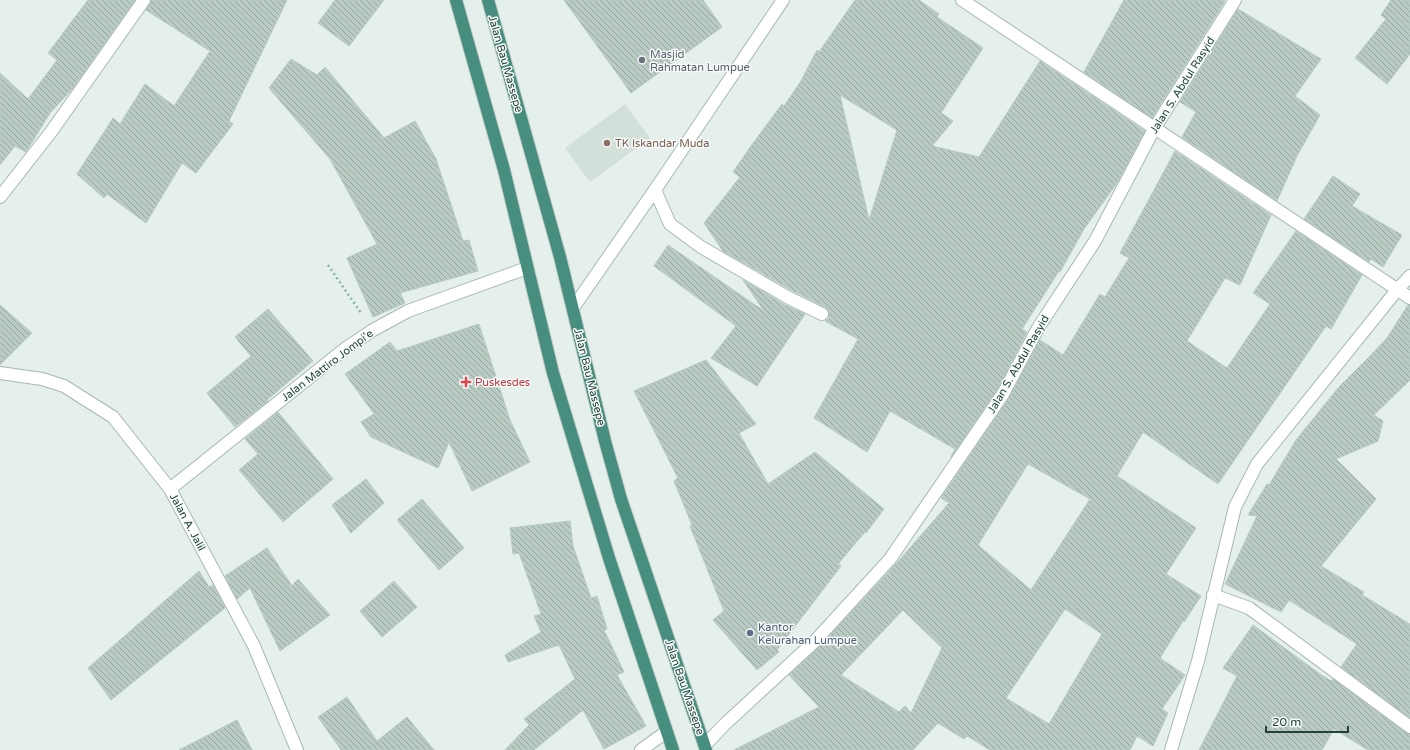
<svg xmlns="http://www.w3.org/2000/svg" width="1410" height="750" font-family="'Varela Round',sans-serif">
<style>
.built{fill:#d3e0da}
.building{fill:url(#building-back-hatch);stroke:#b7cac2;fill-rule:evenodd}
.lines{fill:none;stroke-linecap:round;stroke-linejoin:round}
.minor-casing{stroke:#a7b8b3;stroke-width:14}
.trunk-casing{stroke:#c1cbc8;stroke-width:14}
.path{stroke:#83b6a6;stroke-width:2.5;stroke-dasharray:2 3;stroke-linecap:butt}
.minor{stroke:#fff;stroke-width:12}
.trunk{stroke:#488e7e;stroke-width:12}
.worship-dot{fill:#6b7280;stroke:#f7fbf9;stroke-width:1.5}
.education-dot{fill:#8d6e63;stroke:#f7fbf9;stroke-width:1.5}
.health-dot{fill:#e0444e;stroke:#f7fbf9;stroke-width:1.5}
.service-dot{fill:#5c6f8a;stroke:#f7fbf9;stroke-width:1.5}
.labels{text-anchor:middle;stroke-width:3;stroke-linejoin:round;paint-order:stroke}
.worship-label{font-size:11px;fill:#5b616d;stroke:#f7fbf9;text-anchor:start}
.street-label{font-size:11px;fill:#22443b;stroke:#f7fbf9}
.education-label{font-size:11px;fill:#785e54;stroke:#f7fbf9;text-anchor:start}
.health-label{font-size:11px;fill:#be3a42;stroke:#f7fbf9;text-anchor:start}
.service-label{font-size:11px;fill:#4e5e75;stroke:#f7fbf9;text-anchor:start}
</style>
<defs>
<pattern id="building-back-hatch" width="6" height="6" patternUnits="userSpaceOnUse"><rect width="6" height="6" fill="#bacbc4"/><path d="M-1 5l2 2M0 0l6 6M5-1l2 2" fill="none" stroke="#97a6a0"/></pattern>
</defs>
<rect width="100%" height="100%" fill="#e5efeb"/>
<path class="built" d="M 625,104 L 650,138 L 590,182 L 565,148 Z"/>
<path class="building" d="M 88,0 L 135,0 L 73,88 L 50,113 L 26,152 L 15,146 L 0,165 L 0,73 L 28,99 L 57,60 L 48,53 Z
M 151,0 L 287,0 L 229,121 L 233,124 L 196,173 L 182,163 L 146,223 L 107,194 L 104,198 L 77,174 L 113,118 L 120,124 L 145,84 L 174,106 L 210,51 L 146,10 Z
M 335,0 L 384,0 L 349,46 L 318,23 Z
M 564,0 L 703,0 L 722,27 L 631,93 Z
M 855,0 L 919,0 L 939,14 L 937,17 L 983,48 L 941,113 L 953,121 L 932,146 L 979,157 L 1040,61 L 1145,131 L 1117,183 L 1084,229 L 1060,272 L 1059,271 L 1022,329 L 1027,332 L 997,390 L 951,457 L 955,449 L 890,411 L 867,452 L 814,418 L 858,339 L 825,321 L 829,318 L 829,314 L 828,310 L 825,307 L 793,291 L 723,251 L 704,223 L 740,177 L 733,172 L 751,146 L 782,104 L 784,106 L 801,81 L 817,50 L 819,52 ZM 840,95 L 897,130 L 869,220 Z
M 1124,0 L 1223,0 L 1225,1 L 1152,118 L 1084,72 Z
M 1391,0 L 1410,0 L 1410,54 L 1387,84 L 1355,58 L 1386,19 L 1381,15 Z
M 1238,9 L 1321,59 L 1295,96 L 1320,115 L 1297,156 L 1277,201 L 1182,137 L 1196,112 L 1180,102 Z
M 291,59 L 317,75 L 325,67 L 384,138 L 415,121 L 436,159 L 463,241 L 469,240 L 478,271 L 400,293 L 405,303 L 373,317 L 347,258 L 377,244 L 330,159 L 269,88 Z
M 1175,151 L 1271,215 L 1240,285 L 1225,278 L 1187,341 L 1227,368 L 1270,304 L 1253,293 L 1296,231 L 1362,275 L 1331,329 L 1326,326 L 1218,484 L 1143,432 L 1117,476 L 1196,528 L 1166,574 L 1201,596 L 1184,622 L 1183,621 L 1160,658 L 1185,675 L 1162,709 L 1168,713 L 1153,746 L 1137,736 L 1130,750 L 990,750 L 967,736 L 964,739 L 938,723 L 913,750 L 734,750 L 819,707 L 789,675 L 819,647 L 896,564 L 949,503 L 941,498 L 1009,398 L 1040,340 L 1063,355 L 1100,294 L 1105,297 L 1129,258 L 1120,253 ZM 1028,464 L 1090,499 L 1031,590 L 978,545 ZM 1065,609 L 1102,634 L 1049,724 L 1006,698 ZM 903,610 L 942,648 L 911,713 L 905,706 L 899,712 L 841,675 Z
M 1333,176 L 1360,194 L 1352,206 L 1402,235 L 1383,267 L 1371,259 L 1369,262 L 1304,219 Z
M 668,245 L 764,311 L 743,280 L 785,305 L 805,314 L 757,386 L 711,358 L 736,326 L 654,266 Z
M 0,305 L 32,333 L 0,365 Z
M 1408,305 L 1410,305 L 1410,380 L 1374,415 L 1383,421 L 1378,441 L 1336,459 L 1376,499 L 1321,566 L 1364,592 L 1362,595 L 1410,624 L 1410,718 L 1341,667 L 1357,644 L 1289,600 L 1281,612 L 1225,584 L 1257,516 L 1248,515 L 1267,484 L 1269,485 L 1296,440 L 1339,387 L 1368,358 L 1387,338 Z
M 268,309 L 313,361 L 267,400 L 268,401 L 235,427 L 207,393 L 251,356 L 235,337 Z
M 479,324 L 510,420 L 530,462 L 472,491 L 449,442 L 438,468 L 371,437 L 361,422 L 374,414 L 345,374 L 390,342 L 397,351 Z
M 706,360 L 756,424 L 739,433 L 768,484 L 815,452 L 884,509 L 866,533 L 865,532 L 838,564 L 841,566 L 777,650 L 779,652 L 757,670 L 713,620 L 724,611 L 690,526 L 692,525 L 674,481 L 678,478 L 634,391 Z
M 278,412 L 333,479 L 283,522 L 239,470 L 258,454 L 245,439 Z
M 366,479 L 384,503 L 351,533 L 332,505 Z
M 422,499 L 464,548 L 439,570 L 397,520 Z
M 570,521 L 573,546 L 591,598 L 597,596 L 607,629 L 604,630 L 624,672 L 617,675 L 646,726 L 604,749 L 583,710 L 534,750 L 505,750 L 529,725 L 524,719 L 575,679 L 559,645 L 508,662 L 505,655 L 541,632 L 534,616 L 541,614 L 519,553 L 513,554 L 510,528 Z
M 267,548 L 292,586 L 298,579 L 330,615 L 280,651 L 250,588 L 237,599 L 225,576 Z
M 199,571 L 209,587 L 213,585 L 225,608 L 111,700 L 88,668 Z
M 394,581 L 417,607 L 382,637 L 360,611 Z
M 1253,625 L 1320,674 L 1331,681 L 1333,679 L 1406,733 L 1410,734 L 1410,750 L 1368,750 L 1334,729 L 1322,750 L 1199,750 L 1237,676 L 1223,668 Z
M 347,697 L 377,741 L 407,717 L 434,750 L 341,750 L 318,717 Z
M 237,720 L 252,750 L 179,750 Z"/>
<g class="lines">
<g class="minor-casing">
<path id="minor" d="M 962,0 L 1410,298
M 655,190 L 670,224 L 701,247 L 789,298 L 822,314
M 0,197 L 51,132 L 144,0
M 573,308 L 661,181 L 783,0
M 0,373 L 42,379 L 64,386 L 113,417 L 170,489 L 254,646 L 297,750
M 170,489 L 346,348 L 373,330 L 408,311 L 527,268
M 1213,595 L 1249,608 L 1410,727
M 705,745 L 725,724 L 814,642 L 890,559 L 1003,394 L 1038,328 L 1095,241 L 1154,129 L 1235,0
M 641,750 L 666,732
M 1171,750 L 1198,661 L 1235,507 L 1257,464 L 1397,290 L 1410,276"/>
</g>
<g class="trunk-casing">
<path id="trunk" d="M 456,0 L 504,170 L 553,373 L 609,558 L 673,750
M 488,0 L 560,257 L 605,441 L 621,499 L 706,750"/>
</g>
<path class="path" d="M 328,265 L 361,313"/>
<use href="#minor" class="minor"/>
<use href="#trunk" class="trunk"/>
</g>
<circle class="worship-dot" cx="642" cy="60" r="4"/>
<circle class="education-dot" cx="607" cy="143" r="4"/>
<path class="health-dot" d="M464 376h4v4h4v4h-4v4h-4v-4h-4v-4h4z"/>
<circle class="service-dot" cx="750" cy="633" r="4"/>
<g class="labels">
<g class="worship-label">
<text x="650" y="58">Masjid<tspan x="650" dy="13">Rahmatan Lumpue</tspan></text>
</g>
<g class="street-label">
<text transform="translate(506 64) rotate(74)" y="4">Jalan Bau Massepe</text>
<text transform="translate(1182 85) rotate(-58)" y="4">Jalan S. Abdul Rasyid</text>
<text transform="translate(1018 364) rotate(-60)" y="4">Jalan S. Abdul Rasyid</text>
<text transform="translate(327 365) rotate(-37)" y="4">Jalan Mattiro Jompi'e</text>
<text transform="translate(590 377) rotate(76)" y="4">Jalan Bau Massepe</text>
<text transform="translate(188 522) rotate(62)" y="4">Jalan A. Jalil</text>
<text transform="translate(685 687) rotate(71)" y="4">Jalan Bau Massepe</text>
</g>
<g class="education-label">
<text x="615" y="147">TK Iskandar Muda</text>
</g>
<g class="health-label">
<text x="475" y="386">Puskesdes</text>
</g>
<g class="service-label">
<text x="758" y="631">Kantor<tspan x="758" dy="13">Kelurahan Lumpue</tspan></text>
</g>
</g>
<path d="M1266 726v6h82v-6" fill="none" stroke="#22443b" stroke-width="2"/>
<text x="1272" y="726" font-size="12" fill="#22443b" stroke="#f7fbf9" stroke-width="3" paint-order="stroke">20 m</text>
</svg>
